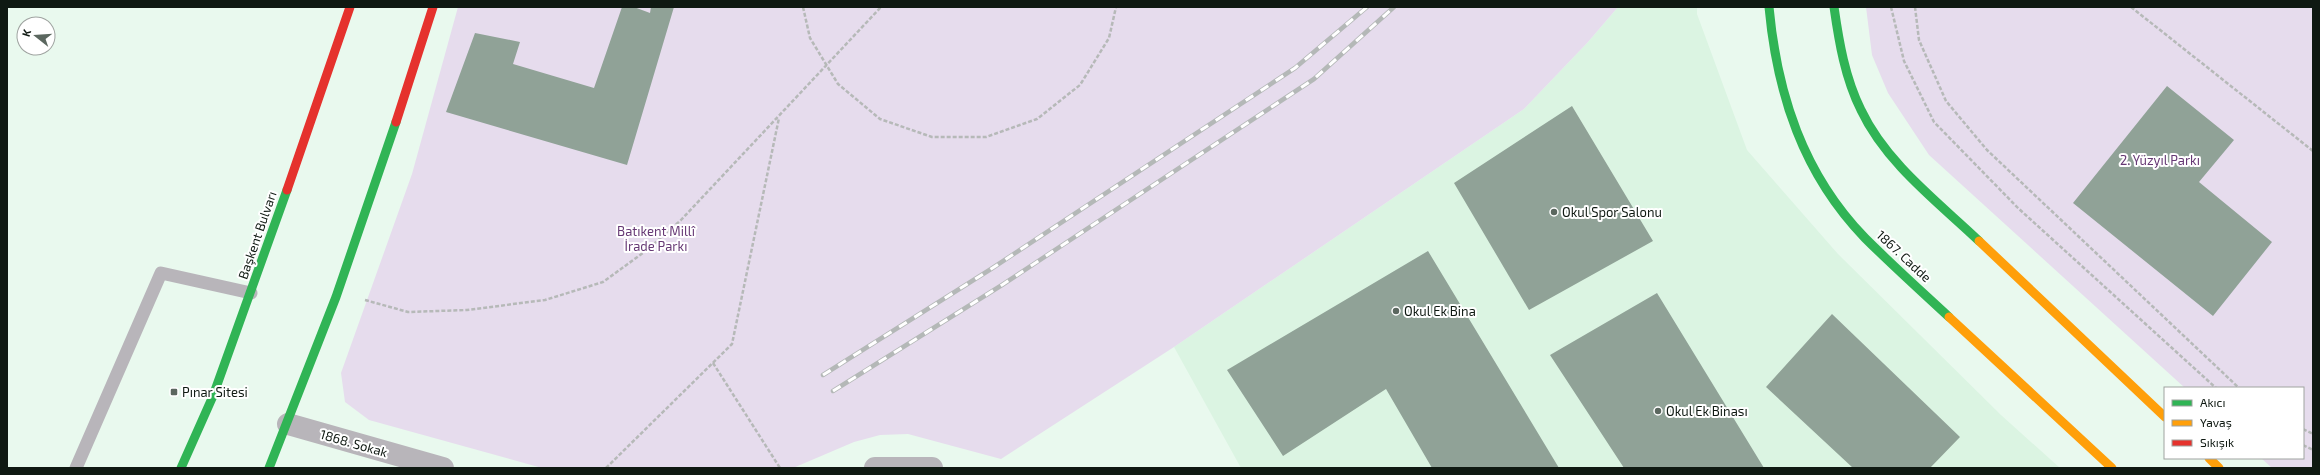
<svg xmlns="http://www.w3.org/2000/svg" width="2320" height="475" font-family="'Exo 2',sans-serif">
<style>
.built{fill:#dbf4e2}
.green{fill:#e6dced}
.building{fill:#90a297}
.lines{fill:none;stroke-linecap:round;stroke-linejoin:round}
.path{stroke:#b6b9b8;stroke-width:2.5;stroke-dasharray:4 2;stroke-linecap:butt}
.lane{stroke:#b8b5ba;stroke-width:13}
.street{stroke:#b8b5ba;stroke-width:22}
.fast{stroke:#30b455;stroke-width:9}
.slow{stroke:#ff9f0a;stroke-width:9}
.jam{stroke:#e5322d;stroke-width:9}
.rail-casing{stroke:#b4b8b7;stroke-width:4.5}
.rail{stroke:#fff;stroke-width:3;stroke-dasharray:9;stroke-linecap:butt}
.poi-dot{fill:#5b675f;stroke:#fff;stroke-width:1.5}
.labels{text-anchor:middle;stroke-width:4;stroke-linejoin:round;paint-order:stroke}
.park-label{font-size:13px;fill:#663874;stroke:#fff}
.poi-label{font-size:13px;fill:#0f1912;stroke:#fff;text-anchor:start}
.street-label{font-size:13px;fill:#0f1912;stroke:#fff}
</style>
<rect width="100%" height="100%" fill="#e9f9ee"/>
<path class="built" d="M 1618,7 L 1697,7 L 1697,14 L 1747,150 L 1838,254 L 2001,415 L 2060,468 L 1241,468 L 1174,347 L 1524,109 L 1588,42 Z"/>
<path class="green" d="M 458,7 L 1618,7 L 1588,42 L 1524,109 L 1174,347 L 1001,459 L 908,434 L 880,435 L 854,442 L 793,468 L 542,468 L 369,420 L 345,402 L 341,373 L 412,174 Z
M 1866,7 L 2313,7 L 2313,468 L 2272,468 L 2261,458 L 2303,458 L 2303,388 L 2185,388 L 1929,155 L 1888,93 L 1872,55 Z"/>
<path class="building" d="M 622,7 L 634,7 L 650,13 L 651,7 L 674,7 L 627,165 L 446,112 L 475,33 L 520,42 L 513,64 L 594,88 Z
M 2167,86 L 2234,140 L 2199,182 L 2272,242 L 2213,316 L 2073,203 Z
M 1572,106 L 1653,241 L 1529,310 L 1454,183 Z
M 1428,251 L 1559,468 L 1432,468 L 1386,389 L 1283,456 L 1227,370 Z
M 1657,293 L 1764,468 L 1624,468 L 1550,355 Z
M 1832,314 L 1960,437 L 1930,468 L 1853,468 L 1766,387 Z"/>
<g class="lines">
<path class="path" d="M 803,7 L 810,38 L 838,84 L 880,119 L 932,137 L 986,137 L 1037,119 L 1080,85 L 1109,38 L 1116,7
M 1891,7 L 1904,61 L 1934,122 L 2018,208 L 2216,388
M 1915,7 L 1919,40 L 1946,101 L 1987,150 L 2239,388
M 2131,7 L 2313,151
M 365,300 L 408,312 L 467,310 L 545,300 L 603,282 L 647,250 L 681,220 L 881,7
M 713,363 L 780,468
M 2303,429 L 2313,434
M 2303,445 L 2313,450
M 606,468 L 732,344 L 779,118"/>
<path class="lane" d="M 76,468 L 161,273 L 251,293"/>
<path class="street" d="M 288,424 L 443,468
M 875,468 L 932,468"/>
<path class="fast" d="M 1769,7 C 1777,94 1803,174 1865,238 C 1892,265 1921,291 1949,317
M 1834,7 C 1839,42 1845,78 1861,110 C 1886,163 1938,202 1979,241
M 181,468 L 213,396 L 287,190
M 269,468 L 336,297 L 396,122"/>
<path class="slow" d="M 1979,241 L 2165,417
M 1949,317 L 2112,468
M 2209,458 L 2219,468"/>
<path class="jam" d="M 396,122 L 433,7
M 287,190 L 350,7"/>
<g class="rail-casing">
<path id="rail" d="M 823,375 L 991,269 L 1295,68 L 1367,7
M 833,391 L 1002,285 L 1314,79 L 1394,7"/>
</g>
<use href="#rail" class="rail"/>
</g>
<g class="poi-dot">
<circle cx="1554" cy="212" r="4"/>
<circle cx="1396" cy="311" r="4"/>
<rect x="170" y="388" width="8" height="8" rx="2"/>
<circle cx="1658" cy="411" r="4"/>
</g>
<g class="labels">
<g class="park-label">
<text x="2160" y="165">2. Yüzyıl Parkı</text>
<text x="656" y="236">Batıkent Millî<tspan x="656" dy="15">İrade Parkı</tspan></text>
</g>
<g class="poi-label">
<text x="1562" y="217">Okul Spor Salonu</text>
<text x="1404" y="316">Okul Ek Bina</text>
<text x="182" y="397">Pınar Sitesi</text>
<text x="1666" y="416">Okul Ek Binası</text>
</g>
<g class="street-label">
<text transform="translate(257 235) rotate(-71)" y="5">Başkent Bulvarı</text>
<text transform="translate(1904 256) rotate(43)" y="5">1867. Cadde</text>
<text transform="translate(354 443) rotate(16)" y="5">1868. Sokak</text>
</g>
</g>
<rect width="2320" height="475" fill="none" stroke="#0f1912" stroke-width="16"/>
<rect x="2164" y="387" width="140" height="72" fill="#ffffff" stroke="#9fa3a0"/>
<rect x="2172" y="400" width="20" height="6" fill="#30b455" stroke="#9fa3a0"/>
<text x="2200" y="407" font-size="12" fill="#0f1912">Akıcı</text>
<rect x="2172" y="420" width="20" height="6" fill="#ff9f0a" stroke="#9fa3a0"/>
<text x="2200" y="427" font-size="12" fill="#0f1912">Yavaş</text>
<rect x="2172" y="440" width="20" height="6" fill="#e5322d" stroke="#9fa3a0"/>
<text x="2200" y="447" font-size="12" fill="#0f1912">Sıkışık</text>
<g transform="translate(36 36) rotate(287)"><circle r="19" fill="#ffffff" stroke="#9fa3a0"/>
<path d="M0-3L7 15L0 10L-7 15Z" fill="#5b675f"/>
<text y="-6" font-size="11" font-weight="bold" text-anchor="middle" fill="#0f1912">K</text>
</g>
</svg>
